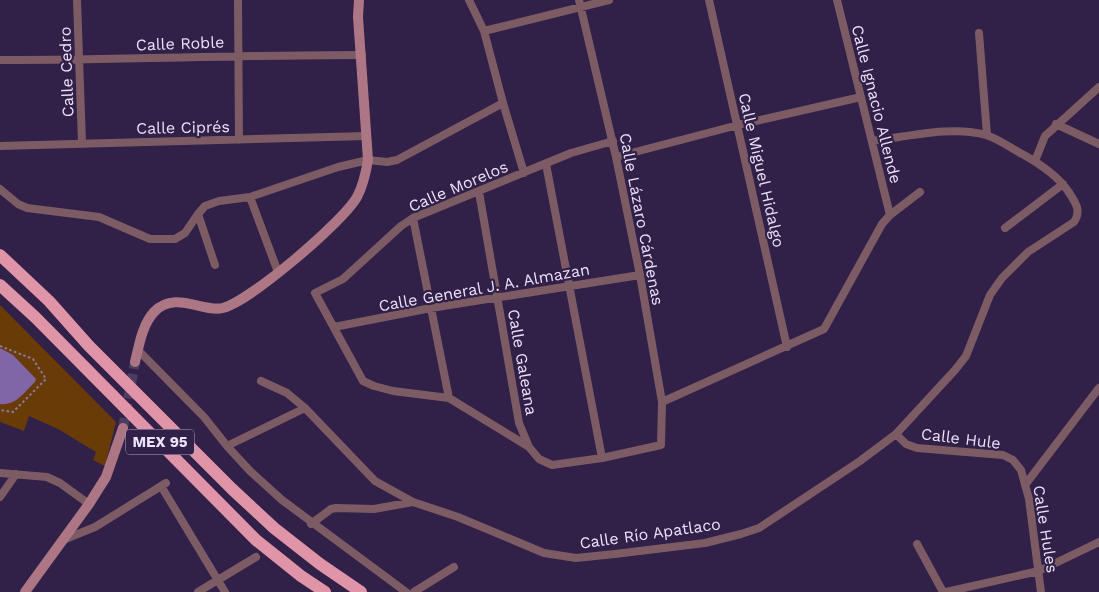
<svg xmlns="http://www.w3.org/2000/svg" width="1099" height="592" font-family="'Work Sans',sans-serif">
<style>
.green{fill:#693b06}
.water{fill:#8166a7}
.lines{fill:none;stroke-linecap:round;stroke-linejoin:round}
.secondary-tunnel{stroke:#4d3d62;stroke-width:10;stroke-dasharray:10 5;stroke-linecap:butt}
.path{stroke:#897c9c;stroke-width:2;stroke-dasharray:2.5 2.5;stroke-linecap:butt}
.minor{stroke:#7d5b64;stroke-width:8}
.secondary{stroke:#ac7684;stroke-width:10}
.trunk{stroke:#e094a8;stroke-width:12}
.labels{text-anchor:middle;stroke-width:4.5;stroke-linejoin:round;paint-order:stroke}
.shield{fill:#312047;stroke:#b3a8c5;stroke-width:1}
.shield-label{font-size:15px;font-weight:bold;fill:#ebe2fb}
.street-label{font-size:16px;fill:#ebe2fb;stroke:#312047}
</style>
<rect width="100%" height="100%" fill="#312047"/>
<path class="green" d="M 0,305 L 116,422 L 105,466 L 93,460 L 96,452 L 58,429 L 29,416 L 24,431 L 0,422 Z"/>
<path class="water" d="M 0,348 L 13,355 L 36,379 L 35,382 C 24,392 16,406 0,404 Z"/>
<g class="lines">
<path class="secondary-tunnel" d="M 123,428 L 135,362"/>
<path class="path" d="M 0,346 L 33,359 L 46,379 L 13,412 L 0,410"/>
<path class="minor" d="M 77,0 L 82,143
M 238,0 L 239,140
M 469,0 L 484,31 L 503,103 L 524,173
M 709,0 L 787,347
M 837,0 L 890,215
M 484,31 L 609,0
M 979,33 L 987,135
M 0,60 C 121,60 241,55 362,55
M 1056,124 L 1099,144
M 0,146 L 367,136
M 616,157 L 738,125 L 861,97
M 1035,161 L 1045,136 L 1099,87
M 546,164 L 602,458
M 0,189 L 18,204 L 27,208 L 99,217 L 150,239 L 175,239 L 185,233 L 198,214 L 205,206 L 219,201 L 250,197 L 338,167 L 368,160 L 387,162 L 397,160 L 503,103
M 479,192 L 519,423 L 529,447 L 539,459 L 552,465 L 602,458 L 661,445 L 662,402 L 640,275 L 616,157 L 579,0
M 250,197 L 278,272
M 198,214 L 215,265
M 413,218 L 449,398
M 1005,228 L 1063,184
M 334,327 L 431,308 L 640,275
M 138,350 L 204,417 L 227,446 L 250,471 L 282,500 L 406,592
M 261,381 L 287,393 L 305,408 L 375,481 L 413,502 L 458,517 L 544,553 L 576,558 L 615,554 L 705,543 L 741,534 L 759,528 L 860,461 L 896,434 L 955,370 L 966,356 L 990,295 L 1002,278 L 1028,252 L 1074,222 C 1082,210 1075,202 1068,191 C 1057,175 1040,164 1024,155 C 1012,149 999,139 986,135 C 953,125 906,137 872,141
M 662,402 L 824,329 L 882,224 L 890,215 L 920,192
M 896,434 L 906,444 L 917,448 L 1003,455 L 1013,460 L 1021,470 L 1029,499 L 1041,592
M 227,446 L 305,408
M 529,447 L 449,398 L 393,391 L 374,386 L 363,381 L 315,293 L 343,279 L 401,226 L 413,218 L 571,153 L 613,141
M 0,473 L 47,477 L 60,483 L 89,504
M 1025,485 L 1099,388
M 161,486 L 225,592
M 0,497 L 16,474
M 311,524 L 331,509 L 336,508 L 374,509 L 413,502
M 63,540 L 95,527 L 166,483
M 917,544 L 943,592
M 198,592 L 256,557
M 414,592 L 454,567
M 946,592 L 1039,571 L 1099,542"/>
<path class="secondary" d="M 135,362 C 139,346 142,325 154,312 C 175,290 203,313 223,308 C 250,301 343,222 357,197 C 363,186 366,172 368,160 L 358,17 L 359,0
M 25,592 L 89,504 L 106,477 L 123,428"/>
<path class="trunk" d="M 0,255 L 49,301 L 89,346 L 232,489 L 274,528 L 320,564 L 361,592
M 0,285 L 35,317 L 256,540 L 301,576 L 325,592"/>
</g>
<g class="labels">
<rect class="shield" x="126" y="429.5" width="68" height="25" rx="4"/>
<g class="shield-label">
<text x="160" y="447">MEX 95</text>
</g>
<g class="street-label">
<text transform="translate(180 43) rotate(-2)" y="6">Calle Roble</text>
<text transform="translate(66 72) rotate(-92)" y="6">Calle Cedro</text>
<text transform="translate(877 104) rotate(76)" y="6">Calle Ignacio Allende</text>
<text transform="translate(183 127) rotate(-1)" y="6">Calle Ciprés</text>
<text transform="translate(762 170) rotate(77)" y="6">Calle Miguel Hidalgo</text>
<text transform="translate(458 186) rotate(-23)" y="6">Calle Morelos</text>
<text transform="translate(642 219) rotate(79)" y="6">Calle Lázaro Cárdenas</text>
<text transform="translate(484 287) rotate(-10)" y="6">Calle General J. A. Almazan</text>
<text transform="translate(523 362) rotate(80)" y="6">Calle Galeana</text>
<text transform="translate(961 438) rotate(7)" y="6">Calle Hule</text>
<text transform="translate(1046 529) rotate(81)" y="6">Calle Hules</text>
<text transform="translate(650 533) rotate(-8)" y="6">Calle Río Apatlaco</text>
</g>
</g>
</svg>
